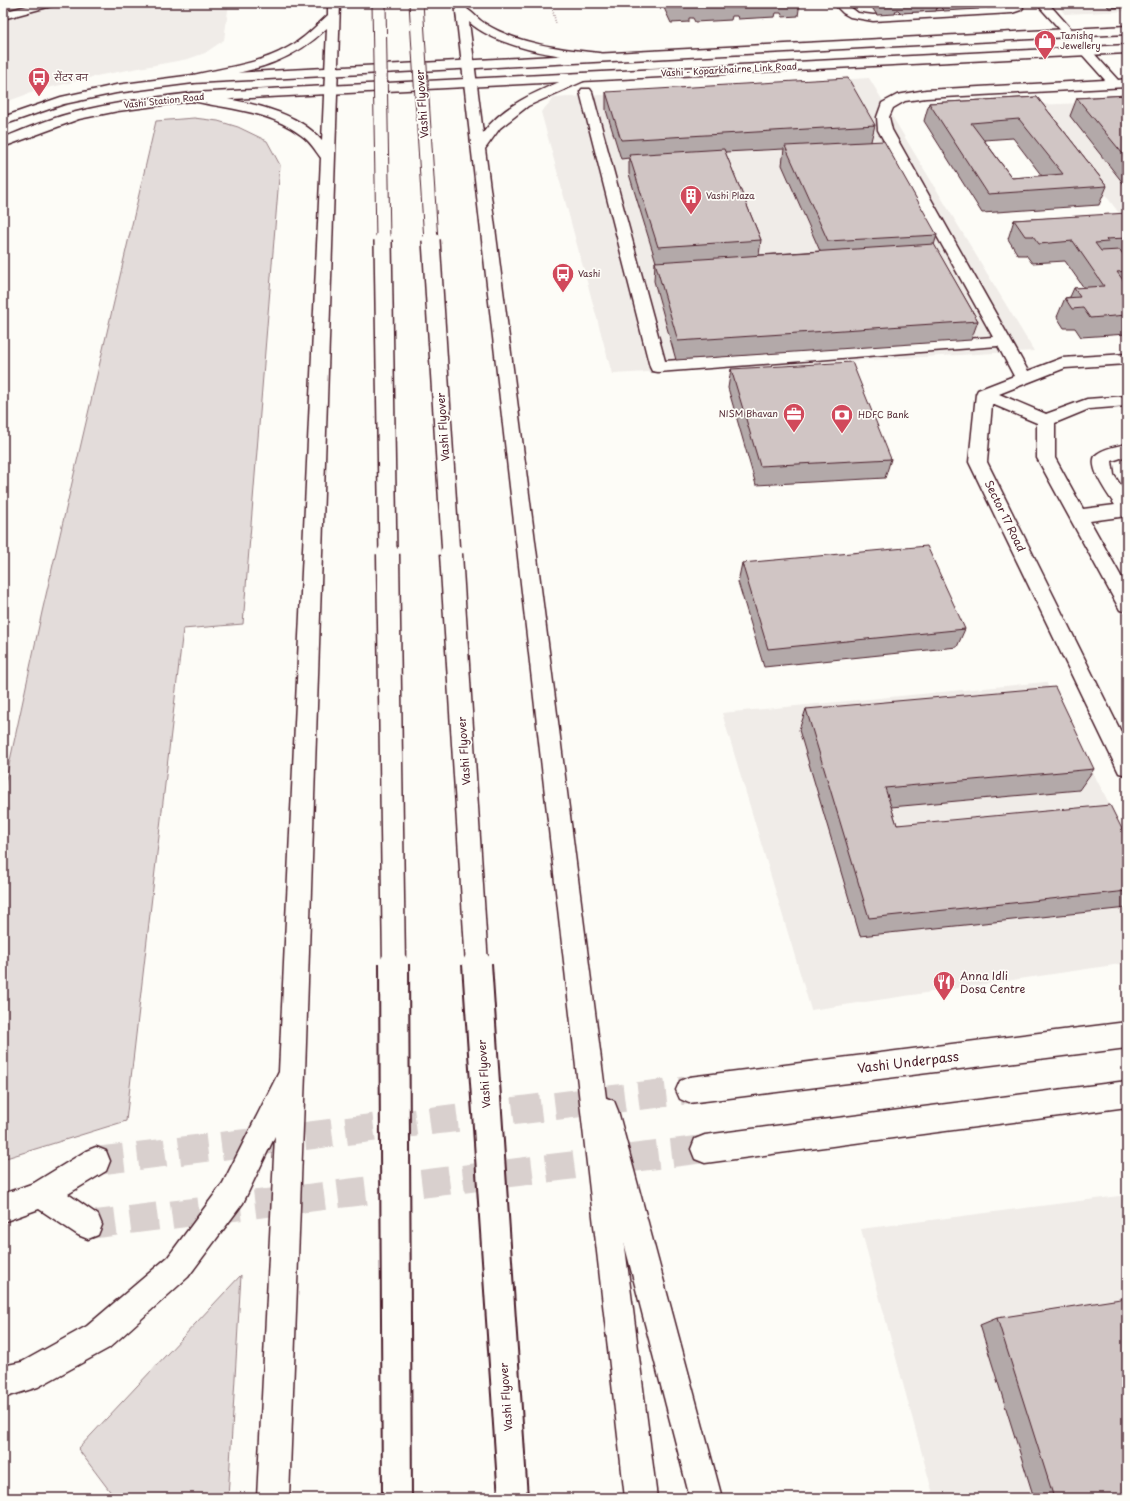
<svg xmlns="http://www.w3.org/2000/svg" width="1130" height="1501" font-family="'Playpen Sans','Playpen Sans Deva',sans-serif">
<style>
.built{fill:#f0ece8}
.green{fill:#e3dcda;stroke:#967e82}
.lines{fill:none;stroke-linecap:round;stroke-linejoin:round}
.street-tunnel{stroke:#d9d0ce;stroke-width:28;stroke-dasharray:28 14;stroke-linecap:butt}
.lane-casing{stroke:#4a1f2b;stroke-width:3}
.street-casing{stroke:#4a1f2b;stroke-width:3}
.secondary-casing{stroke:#4a1f2b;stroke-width:3}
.primary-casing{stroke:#4a1f2b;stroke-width:3}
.highway-casing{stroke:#4a1f2b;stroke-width:3}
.path{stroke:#4a1f2b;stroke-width:1.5;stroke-dasharray:0.5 2;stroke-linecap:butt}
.lane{fill:#fdfcf7;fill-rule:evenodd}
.street{fill:#fdfcf7;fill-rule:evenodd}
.secondary{fill:#fdfcf7;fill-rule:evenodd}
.primary{fill:#fdfcf7;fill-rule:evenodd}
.highway{fill:#fdfcf7;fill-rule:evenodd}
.highway-bridge-far3-casing{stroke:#4a1f2b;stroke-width:15;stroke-linecap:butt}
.highway-bridge-far2-casing{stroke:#4a1f2b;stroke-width:20;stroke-linecap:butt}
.highway-bridge-far1-casing{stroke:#4a1f2b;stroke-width:25;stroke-linecap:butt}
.highway-bridge-casing{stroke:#4a1f2b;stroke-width:32;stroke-linecap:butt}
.highway-bridge-far3{stroke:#fdfcf7;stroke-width:13}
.highway-bridge-far2{stroke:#fdfcf7;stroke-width:17}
.highway-bridge-far1{stroke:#fdfcf7;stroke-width:22}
.highway-bridge{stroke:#fdfcf7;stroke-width:28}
.wall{fill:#b3a9a9;stroke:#4a1f2b;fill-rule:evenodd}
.shaded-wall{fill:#928a89;stroke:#4a1f2b}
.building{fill:#d0c5c4;stroke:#4a1f2b;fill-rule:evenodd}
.labels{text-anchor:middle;stroke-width:3.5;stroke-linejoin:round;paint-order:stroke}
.far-poi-label{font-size:9px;fill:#4a1f2b;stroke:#fdfcf7;text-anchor:start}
.far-street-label{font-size:9px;fill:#4a1f2b;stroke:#fdfcf7}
.street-label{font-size:11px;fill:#4a1f2b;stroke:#fdfcf7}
.poi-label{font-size:11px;fill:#4a1f2b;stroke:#fdfcf7;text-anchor:start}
.near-street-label{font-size:13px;fill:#4a1f2b;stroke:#fdfcf7}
</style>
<rect width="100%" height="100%" fill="#fdfcf7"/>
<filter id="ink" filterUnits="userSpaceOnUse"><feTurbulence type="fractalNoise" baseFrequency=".025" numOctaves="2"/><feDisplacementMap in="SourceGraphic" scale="8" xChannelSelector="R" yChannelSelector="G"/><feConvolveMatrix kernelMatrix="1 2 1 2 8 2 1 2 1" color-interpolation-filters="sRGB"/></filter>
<g filter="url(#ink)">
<path class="built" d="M 3,3 L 229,3 L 224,40 L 205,53 L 188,59 L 101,75 L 36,91 L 3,103 Z
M 1054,3 L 1127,3 L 1127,11 L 1065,14 Z
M 869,78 L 1034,351 L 612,374 L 541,112 L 554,98 Z
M 1127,101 L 1127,212 L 1119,213 L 1037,105 Z
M 1046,682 L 1127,838 L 1127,963 L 811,1010 L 722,713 Z
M 1127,1195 L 1127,1498 L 934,1498 L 861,1229 Z"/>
<path class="green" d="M 194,118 L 218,121 L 238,127 L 267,141 L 280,165 L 243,624 L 183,629 L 126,1121 L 3,1159 L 3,793 L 42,612 L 156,121 Z
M 241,1275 L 228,1498 L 115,1498 L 78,1449 Z"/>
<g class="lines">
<path class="street-tunnel" d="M 96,1161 L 689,1090
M 88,1225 L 705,1149"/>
<g class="lane-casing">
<path id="lane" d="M 38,3 L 57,3 L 55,5 L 3,19 L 3,12 Z"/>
</g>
<g class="street-casing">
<path id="street" d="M 833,3 L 845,3 L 858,13 L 873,15 L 1010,7 L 1009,3 L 1021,3 L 1023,8 L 1021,10 L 1012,13 L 873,21 L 850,17 L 843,13 Z
M 1036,3 L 1048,3 L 1073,31 L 1075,33 L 1073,35 L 1065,35 Z
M 1085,47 L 1089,48 L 1118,80 L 1127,79 L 1127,87 L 926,98 L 905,101 L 893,108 L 889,117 L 892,130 L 1028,371 L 1062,358 L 1127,354 L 1127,364 L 1065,368 L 999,394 L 1046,414 L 1087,399 L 1127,396 L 1127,406 L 1089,409 L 1055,423 L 1055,458 L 1083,509 L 1115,505 C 1109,496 1085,464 1097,454 C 1104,448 1118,446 1127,444 L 1127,456 L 1112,461 L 1114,475 L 1127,495 L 1127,516 L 1090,521 L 1127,587 L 1127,612 L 1120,610 L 1037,458 L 1037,423 L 992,404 L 987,462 L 1127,744 L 1127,775 L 1119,773 L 969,462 L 976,394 L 978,390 L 1014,376 L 998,346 L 658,372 L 652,371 L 650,367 L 580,92 L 582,89 L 590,89 L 592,92 L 665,361 L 993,337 L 878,130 L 877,117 L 882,103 L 897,95 L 926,90 L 1105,80 L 1079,51 L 1081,48 Z
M 1127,1022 L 1127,1048 L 689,1103 L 680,1099 L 676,1090 L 680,1081 L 689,1077 Z
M 1127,1081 L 1127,1107 L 705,1163 L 695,1159 L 691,1149 L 695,1139 L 705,1135 Z
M 96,1147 L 106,1151 L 110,1161 L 106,1171 L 68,1194 L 98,1215 L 102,1225 L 98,1235 L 88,1239 L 78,1235 L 39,1209 L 3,1222 L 3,1194 L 34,1183 L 86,1151 Z"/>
</g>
<g class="secondary-casing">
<path id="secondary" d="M 1127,26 L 1127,34 L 193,83 L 116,93 L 64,104 L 3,125 L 3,117 L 61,97 L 116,85 L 193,75 Z
M 1127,45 L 1127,53 L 192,101 L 118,111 L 79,119 L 3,147 L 3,138 C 25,129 48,119 72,113 C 111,103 152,98 192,93 Z"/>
</g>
<g class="primary-casing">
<path id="primary" d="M 604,1097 L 614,1101 L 618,1111 L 722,1498 L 690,1498 L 590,1111 L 594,1101 Z"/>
</g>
<g class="highway-casing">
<path id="highway" d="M 328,3 L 340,3 L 305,1073 L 289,1498 L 257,1498 L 275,1136 L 243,1203 L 188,1277 L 109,1348 L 38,1387 L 3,1398 L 3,1366 L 22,1362 L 87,1326 L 168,1257 L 223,1183 L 279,1072 L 321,158 C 315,150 310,141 301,135 C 268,110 226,109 188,100 L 186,97 L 188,94 L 192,93 C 233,100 295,107 322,141 L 327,28 C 287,67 245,71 193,83 L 189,82 L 187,79 L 189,76 C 221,68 257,65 287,48 C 303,40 315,27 328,15 Z
M 455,3 L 467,3 L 467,9 C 473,13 478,19 484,23 C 517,44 561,49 599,53 L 603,54 L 605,57 L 603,60 L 599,61 C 560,56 499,49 469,22 L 483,133 C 505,102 544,89 578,74 L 586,74 L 588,77 L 586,80 L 528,106 L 500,128 L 485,149 L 657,1498 L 625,1498 Z"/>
</g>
<path class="path" d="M 551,3 L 556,24"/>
<use href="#lane" class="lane"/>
<use href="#street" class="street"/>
<use href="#secondary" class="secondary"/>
<use href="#primary" class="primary"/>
<use href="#highway" class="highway"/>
<g class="highway-bridge-far3-casing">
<path id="highway-bridge-far3" d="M 379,3 L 383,241
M 416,3 L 431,241"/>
</g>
<g class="highway-bridge-far2-casing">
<path id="highway-bridge-far2" d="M 383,240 L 388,555
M 431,240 L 451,555"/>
</g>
<g class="highway-bridge-far1-casing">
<path id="highway-bridge-far1" d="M 388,554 L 394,965
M 451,554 L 477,965"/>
</g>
<g class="highway-bridge-casing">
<path id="highway-bridge" d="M 394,964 L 397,1498
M 477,964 L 513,1498"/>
</g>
<use href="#highway-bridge-far3" class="highway-bridge-far3"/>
<use href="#highway-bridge-far2" class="highway-bridge-far2"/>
<use href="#highway-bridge-far1" class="highway-bridge-far1"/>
<use href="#highway-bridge" class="highway-bridge"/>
</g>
<path class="wall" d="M 664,3 L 800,3 L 798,16 L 783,17 L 781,13 L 776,13 L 775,17 L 738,19 L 737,16 L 732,16 L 731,20 L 695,22 L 693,18 L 689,18 L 689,22 L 671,23 L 664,8 Z
M 869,3 L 1003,3 L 1001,8 L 987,8 L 984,5 L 980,5 L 979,9 L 944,11 L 940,7 L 937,7 L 936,11 L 901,13 L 898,10 L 896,10 L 895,14 L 877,15 Z
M 1105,3 L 1127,3 L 1127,7 L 1109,8 Z
M 606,92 L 875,125 L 871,141 L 937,235 L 934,245 L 978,321 L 971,340 L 676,360 L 654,281 L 655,262 L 656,262 L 629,174 L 629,158 L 621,159 L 606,110 ZM 784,149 L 782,165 L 820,251 L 759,255 L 761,240 L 725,152 Z
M 1127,95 L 1127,188 L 1070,116 L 1077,98 Z
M 1037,97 L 1107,186 L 1099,205 L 982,213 L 924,121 L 929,103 ZM 1013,138 L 1042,176 L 1012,178 L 984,140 Z
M 1127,214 L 1127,256 L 1124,256 L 1127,260 L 1127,334 L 1081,337 L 1075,328 L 1064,328 L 1057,317 L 1065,298 L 1070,297 L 1074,288 L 1084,288 L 1065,261 L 1032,263 L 1026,255 L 1018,255 L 1008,239 L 1014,220 Z
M 731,369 L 891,459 L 885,478 L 756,485 L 728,388 Z
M 742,563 L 965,629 L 957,647 L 764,667 L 738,582 Z
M 806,709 L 1094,769 L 1079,790 L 891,807 L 897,825 L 1127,839 L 1127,908 L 860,936 L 799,730 Z
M 997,1318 L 1127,1498 L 1034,1498 L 980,1325 Z"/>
<path class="shaded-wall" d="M 3,3 L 21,3 L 3,7 Z"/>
<path class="building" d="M 848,78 L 875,125 L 621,140 L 606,92 Z
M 1127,95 L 1127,159 L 1077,98 Z
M 1037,97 L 1107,186 L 988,194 L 929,103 ZM 1019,119 L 1063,174 L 1012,178 L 971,123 Z
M 884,141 L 937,235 L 828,241 L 785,146 Z
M 724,149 L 761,240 L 658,247 L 629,155 Z
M 1127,213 L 1127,238 L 1106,239 L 1108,242 L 1095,243 L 1101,251 L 1120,250 L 1127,260 L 1127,271 L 1117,272 L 1126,284 L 1127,284 L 1127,315 L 1090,318 L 1083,308 L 1072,309 L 1065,298 L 1080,297 L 1074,288 L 1104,286 L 1073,241 L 1039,244 L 1033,236 L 1025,236 L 1014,220 Z
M 934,244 L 978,321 L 678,341 L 655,262 Z
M 852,362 L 891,459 L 760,466 L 731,369 Z
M 927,546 L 965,629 L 768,649 L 742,563 Z
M 1055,687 L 1094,769 L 885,788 L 897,825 L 1110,805 L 1127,839 L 1127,891 L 869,918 L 806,709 Z
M 1127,1298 L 1127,1498 L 1054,1498 L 997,1318 Z"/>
</g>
<defs>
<g id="shop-pin" transform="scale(1.15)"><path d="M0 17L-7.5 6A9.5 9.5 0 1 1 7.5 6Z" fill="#d1495b" stroke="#fdfcf7"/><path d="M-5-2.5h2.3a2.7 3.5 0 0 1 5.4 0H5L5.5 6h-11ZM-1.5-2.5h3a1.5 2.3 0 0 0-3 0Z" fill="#fff"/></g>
<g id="bus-pin" transform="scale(1.15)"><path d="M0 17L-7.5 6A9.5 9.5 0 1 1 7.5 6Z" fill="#d1495b" stroke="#fdfcf7"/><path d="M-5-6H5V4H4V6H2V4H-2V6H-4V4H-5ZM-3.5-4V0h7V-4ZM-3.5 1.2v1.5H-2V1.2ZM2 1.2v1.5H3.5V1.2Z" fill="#fff"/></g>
<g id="building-pin" transform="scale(1.15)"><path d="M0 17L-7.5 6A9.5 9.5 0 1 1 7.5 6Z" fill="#d1495b" stroke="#fdfcf7"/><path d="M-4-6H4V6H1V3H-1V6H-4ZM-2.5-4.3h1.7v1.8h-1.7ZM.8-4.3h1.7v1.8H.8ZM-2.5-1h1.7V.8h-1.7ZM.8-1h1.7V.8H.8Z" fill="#fff"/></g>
<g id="office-pin" transform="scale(1.15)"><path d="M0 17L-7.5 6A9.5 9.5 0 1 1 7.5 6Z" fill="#d1495b" stroke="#fdfcf7"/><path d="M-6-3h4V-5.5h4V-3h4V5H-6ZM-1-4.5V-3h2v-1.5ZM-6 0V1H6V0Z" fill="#fff"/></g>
<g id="bank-pin" transform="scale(1.15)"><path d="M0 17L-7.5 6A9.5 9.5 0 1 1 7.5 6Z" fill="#d1495b" stroke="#fdfcf7"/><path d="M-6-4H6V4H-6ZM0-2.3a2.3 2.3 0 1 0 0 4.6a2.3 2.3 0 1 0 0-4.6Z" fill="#fff"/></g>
<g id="restaurant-pin" transform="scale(1.15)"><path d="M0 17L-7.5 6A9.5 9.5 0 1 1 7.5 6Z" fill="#d1495b" stroke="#fdfcf7"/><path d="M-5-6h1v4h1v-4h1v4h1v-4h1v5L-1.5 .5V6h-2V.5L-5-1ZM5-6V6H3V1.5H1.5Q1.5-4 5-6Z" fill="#fff"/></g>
</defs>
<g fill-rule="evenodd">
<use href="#shop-pin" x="1045" y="41"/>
<use href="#bus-pin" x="39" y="78"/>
<use href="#building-pin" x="691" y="196"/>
<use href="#bus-pin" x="563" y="274"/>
<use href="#office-pin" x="794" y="414"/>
<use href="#bank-pin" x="842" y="415"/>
<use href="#restaurant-pin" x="944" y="982"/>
</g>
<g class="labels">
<g class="far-poi-label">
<text x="1060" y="39">Tanishq<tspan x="1060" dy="10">Jewellery</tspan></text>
<text x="54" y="81">सेंटर वन</text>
<text x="706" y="199">Vashi Plaza</text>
<text x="578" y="277">Vashi</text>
<text x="778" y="417" text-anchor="end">NISM Bhavan</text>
<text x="858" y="418">HDFC Bank</text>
</g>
<g class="far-street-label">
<text transform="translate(729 70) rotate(-3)" y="3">Vashi - Koparkhairne Link Road</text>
<text transform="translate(164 101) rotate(-6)" y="3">Vashi Station Road</text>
</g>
<g class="street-label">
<text transform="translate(422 104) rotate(-94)" y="4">Vashi Flyover</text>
<text transform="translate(443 427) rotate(-94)" y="4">Vashi Flyover</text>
<text transform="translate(1005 516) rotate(64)" y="4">Sector 17 Road</text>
<text transform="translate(464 751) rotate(-94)" y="4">Vashi Flyover</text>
<text transform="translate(484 1074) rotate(-94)" y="4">Vashi Flyover</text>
<text transform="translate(506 1397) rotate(-94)" y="4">Vashi Flyover</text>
</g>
<g class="poi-label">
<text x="960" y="980">Anna Idli<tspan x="960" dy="13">Dosa Centre</tspan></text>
</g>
<g class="near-street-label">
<text transform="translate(908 1062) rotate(-7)" y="5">Vashi Underpass</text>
</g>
</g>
<rect width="1130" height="1501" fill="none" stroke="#fdfcf7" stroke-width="16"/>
<rect x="8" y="8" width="1114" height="1485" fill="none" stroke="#4a1f2b" stroke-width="1.5" filter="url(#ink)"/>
</svg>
